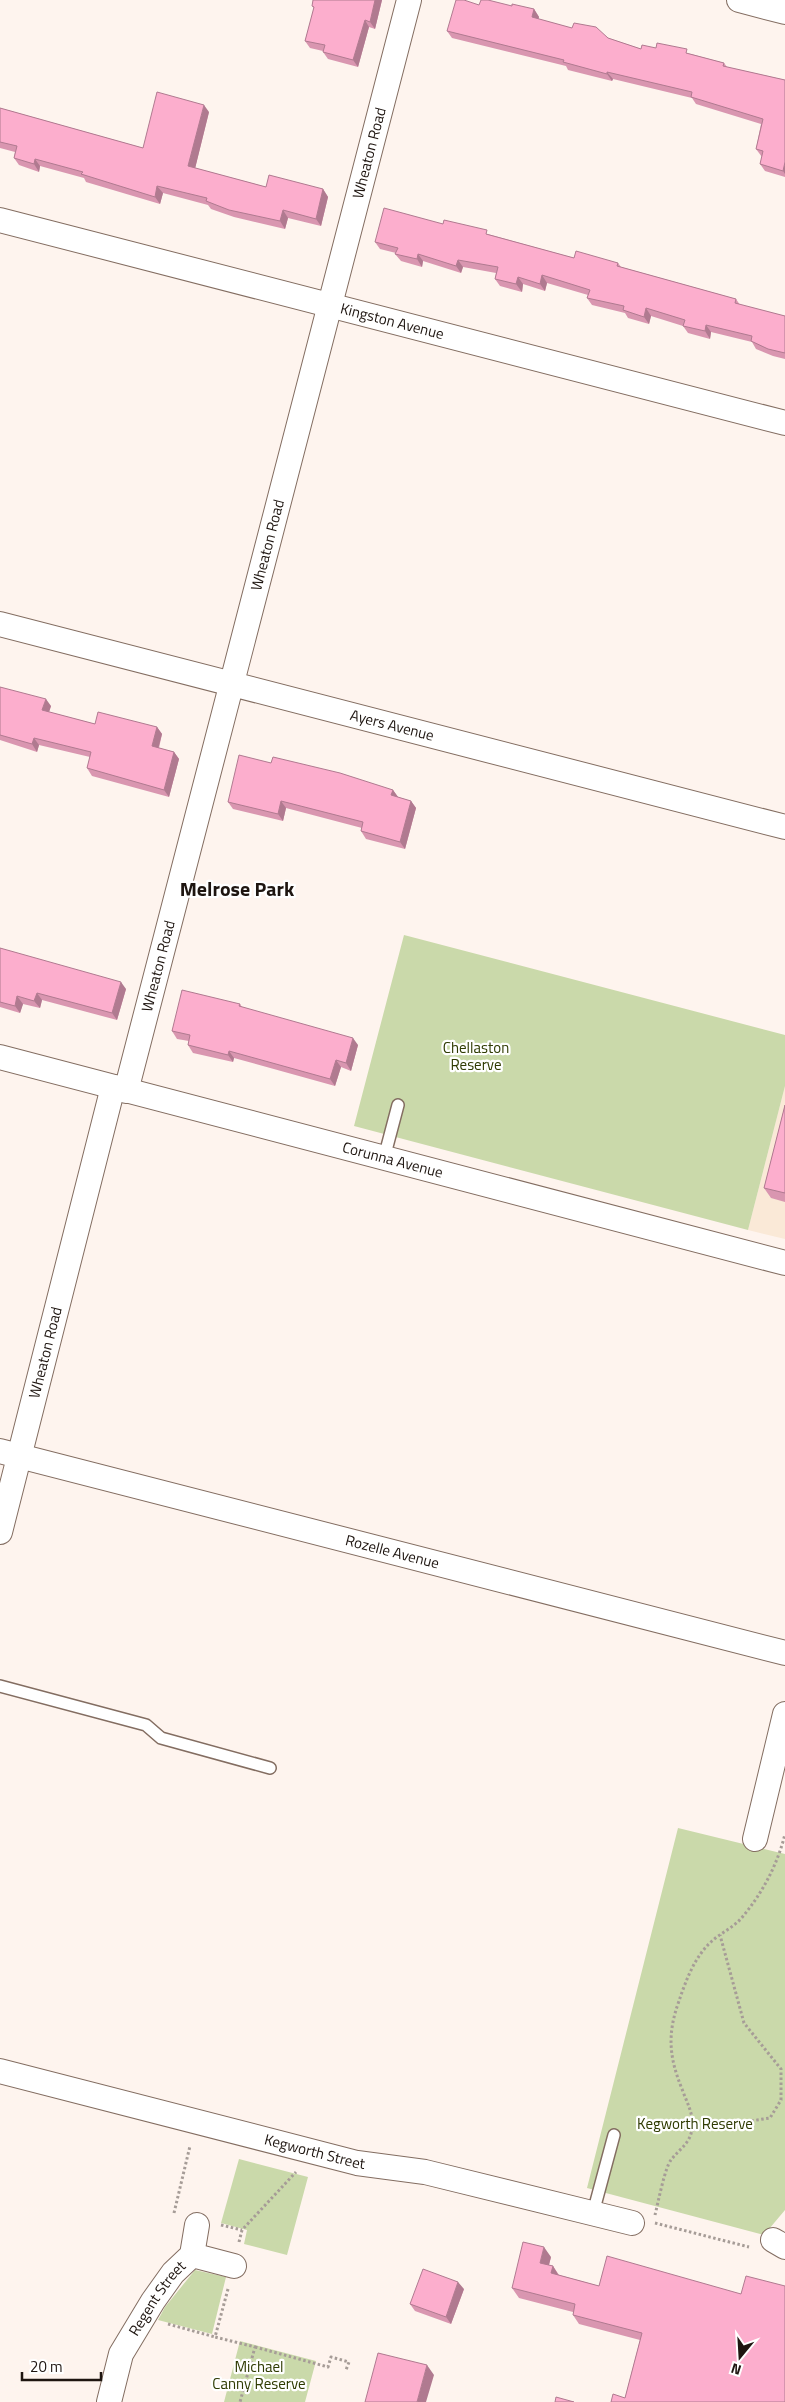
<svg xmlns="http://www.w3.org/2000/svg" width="785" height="2402" font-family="'Titillium Web',sans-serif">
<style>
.commercial{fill:#fae9d7}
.green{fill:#cad9aa}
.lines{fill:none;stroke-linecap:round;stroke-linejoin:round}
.service-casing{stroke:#836d61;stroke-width:14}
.minor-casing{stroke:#836d61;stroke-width:26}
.path{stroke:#a69c97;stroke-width:3;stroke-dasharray:2.5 2.5;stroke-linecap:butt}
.service{stroke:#fff;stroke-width:11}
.minor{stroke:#fff;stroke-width:24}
.wall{fill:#d996b0}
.shaded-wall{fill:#b07a90}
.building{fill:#fcaecd;stroke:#b07a90}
.labels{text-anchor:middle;stroke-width:4.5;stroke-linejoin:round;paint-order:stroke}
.street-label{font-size:15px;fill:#1e1510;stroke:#fff}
.park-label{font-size:15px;fill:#2e3a01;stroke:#fff}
.district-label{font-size:20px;font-weight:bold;fill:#1e1510;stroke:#fff}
</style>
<rect width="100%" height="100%" fill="#fef4ee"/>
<path class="commercial" d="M 785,1086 L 785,1239 L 748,1230 Z"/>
<path class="green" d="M 404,935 L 785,1035 L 785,1086 L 748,1230 L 354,1126 Z
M 678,1828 L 785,1854 L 785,2210 L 764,2235 L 587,2188 Z
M 239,2159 L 308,2177 L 287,2255 L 244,2244 L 247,2230 L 221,2223 Z
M 195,2270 L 226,2277 L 212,2334 L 158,2320 L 165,2307 Z
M 240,2341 L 316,2361 L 305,2402 L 224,2402 Z"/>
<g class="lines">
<g class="service-casing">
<path id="service" d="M 384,1158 L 398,1105
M 0,1686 L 146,1725 L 161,1738 L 270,1768
M 593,2213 L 614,2135"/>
</g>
<g class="minor-casing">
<g id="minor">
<path d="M 739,0 L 785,12"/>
<path id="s1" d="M 0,220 L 785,423"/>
<path id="s2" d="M 0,624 L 785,827"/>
<path id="s3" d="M 0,1057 L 785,1263"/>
<path id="s4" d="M 126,1091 L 409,0"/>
<path id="s5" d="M 0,1451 L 785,1653"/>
<path id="s6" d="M 0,1532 L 113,1087"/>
<path d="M 755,1839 L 785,1714"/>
<path id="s7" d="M 0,2071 L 357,2163 L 425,2172 L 632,2223"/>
<path d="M 773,2240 L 785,2247"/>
<path d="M 192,2255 L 234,2266"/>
<path id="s8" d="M 109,2402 L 121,2354 L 153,2301 L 173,2273 L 192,2255 L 197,2225"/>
</g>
</g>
<path class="path" d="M 692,2130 L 770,2118 L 781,2100 L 781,2069 L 744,2023 L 720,1935
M 174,2213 L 190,2146
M 655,2215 C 658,2203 665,2167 671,2160 C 679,2149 690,2144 692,2129 C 694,2114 687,2103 682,2089 C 669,2057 667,2034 679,2001 C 686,1980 695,1956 712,1941 C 722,1932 735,1927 744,1915 C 763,1892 778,1863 785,1834
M 655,2223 L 749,2247
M 221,2225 L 242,2230
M 239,2242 L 242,2230 L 296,2172
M 228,2289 L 215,2337 L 255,2347 L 240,2402
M 168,2324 L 215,2337
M 255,2347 L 328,2367 L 331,2357 L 349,2362 L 346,2370"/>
<use href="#service" class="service"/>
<use href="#minor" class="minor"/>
</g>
<path class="wall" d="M 382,0 L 375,29 L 369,27 L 358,67 L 328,59 L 323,52 L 323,51 L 310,48 L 305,41 L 314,8 L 312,6 Z
M 479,5 L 512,6 L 534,9 L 539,17 L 538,19 L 608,38 L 641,49 L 656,48 L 691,54 L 724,63 L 727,67 L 785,80 L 785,177 L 765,171 L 760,164 L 762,157 L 756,149 L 761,124 L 696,104 L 692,98 L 613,79 L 612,81 L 568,70 L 566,66 L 452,38 L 447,31 Z
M 0,108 L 143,148 L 209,112 L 195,168 L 266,187 L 323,189 L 328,197 L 321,226 L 288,218 L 285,229 L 234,217 L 211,209 L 208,205 L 163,193 L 160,204 L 86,182 L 84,178 L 40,166 L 39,172 L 19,165 L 14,158 L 15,152 L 0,148 Z
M 443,224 L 491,235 L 574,258 L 618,263 L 621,267 L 736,299 L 740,305 L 785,316 L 785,359 L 773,356 L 756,349 L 752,342 L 711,332 L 710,339 L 688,333 L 683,326 L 651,316 L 649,324 L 628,318 L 625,313 L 592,305 L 587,298 L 588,295 L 547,283 L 545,291 L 523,284 L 522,292 L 500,286 L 495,279 L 496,273 L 463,267 L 461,273 L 423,261 L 422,267 L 401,261 L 395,254 L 396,253 L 380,249 L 375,242 Z
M 0,687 L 51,706 L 49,712 L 95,724 L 157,727 L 162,734 L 159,748 L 174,752 L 179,759 L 169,797 L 92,776 L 87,768 L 90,757 L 39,745 L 37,752 L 0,740 Z
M 271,763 L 393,790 L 398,797 L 411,801 L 416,808 L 405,849 L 366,839 L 361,831 L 362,828 L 286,808 L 283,821 L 233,809 L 228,802 Z
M 0,948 L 126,989 L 117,1020 L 42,1000 L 40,1008 L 23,1004 L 20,1013 L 0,1007 Z
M 240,1004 L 242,1007 L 358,1045 L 351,1071 L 341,1067 L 335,1086 L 234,1058 L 233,1062 L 193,1053 L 188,1045 L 189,1041 L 177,1039 L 172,1031 Z
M 785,1105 L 785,1202 L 771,1198 L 764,1188 Z
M 551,2257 L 549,2265 L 553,2266 L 559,2275 L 599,2286 L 741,2294 L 625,2398 L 640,2340 L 579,2324 L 573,2315 L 573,2312 L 519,2298 L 512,2288 Z
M 464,2289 L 451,2324 L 415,2311 L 410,2304 Z"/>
<path class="shaded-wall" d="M 375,0 L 382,0 L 375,29 L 370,22 Z
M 534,9 L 539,17 L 537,24 L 532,17 Z
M 365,20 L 369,27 L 358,67 L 353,60 Z
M 607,72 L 613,79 L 612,81 L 607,74 Z
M 204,105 L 209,112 L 194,173 L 188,166 Z
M 35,159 L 40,166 L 39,172 L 34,164 Z
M 785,162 L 785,174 L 783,171 Z
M 157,186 L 163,193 L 160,204 L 155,197 Z
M 323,189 L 328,197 L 321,226 L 316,219 Z
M 283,210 L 288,218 L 285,229 L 280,221 Z
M 418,254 L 423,261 L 422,267 L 417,259 Z
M 458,260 L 463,267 L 461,273 L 456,266 Z
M 542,275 L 547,283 L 545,291 L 540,284 Z
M 518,277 L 523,284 L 522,292 L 516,284 Z
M 646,308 L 651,316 L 649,324 L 644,317 Z
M 706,325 L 711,332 L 710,339 L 705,331 Z
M 46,699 L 51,706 L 47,718 L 42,710 Z
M 157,727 L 162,734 L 157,753 L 152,746 Z
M 34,738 L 39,745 L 37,752 L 32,744 Z
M 174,752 L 179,759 L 169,797 L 164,790 Z
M 393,790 L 398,797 L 396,803 L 391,795 Z
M 281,801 L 286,808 L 283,821 L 278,814 Z
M 411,801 L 416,808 L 405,849 L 400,842 Z
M 121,982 L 126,989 L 117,1020 L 112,1013 Z
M 37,993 L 42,1000 L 40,1008 L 34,1001 Z
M 17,996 L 23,1004 L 20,1013 L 15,1006 Z
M 353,1038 L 358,1045 L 351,1071 L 346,1063 Z
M 229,1051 L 234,1058 L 233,1062 L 228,1055 Z
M 336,1060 L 341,1067 L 335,1086 L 330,1079 Z
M 544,2247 L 551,2257 L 547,2272 L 540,2263 Z
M 553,2266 L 559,2276 L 551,2273 Z
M 458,2282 L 464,2289 L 451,2324 L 446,2317 Z
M 427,2365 L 434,2375 L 426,2402 L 417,2402 Z"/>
<path class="building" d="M 313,0 L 375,0 L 370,22 L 365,20 L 353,60 L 323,52 L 325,45 L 305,41 L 314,7 L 312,6 Z
M 456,0 L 464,0 L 479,5 L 481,0 L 488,0 L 512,6 L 512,4 L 534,9 L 532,17 L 572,28 L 574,23 L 596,27 L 608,38 L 641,49 L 642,45 L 656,48 L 657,43 L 687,49 L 686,53 L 724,63 L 723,66 L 785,80 L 785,162 L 783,171 L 760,164 L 763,151 L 756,149 L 763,119 L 691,97 L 692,92 L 607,72 L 607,74 L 563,62 L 564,60 L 447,31 Z
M 157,92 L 204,105 L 188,166 L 266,187 L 269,175 L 323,189 L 316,219 L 283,210 L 280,221 L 229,210 L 206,201 L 207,198 L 157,186 L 155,197 L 81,174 L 83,172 L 35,159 L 34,164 L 14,158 L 17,146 L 0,142 L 0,108 L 143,148 Z
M 384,208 L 443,224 L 444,220 L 487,230 L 486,234 L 574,258 L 576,251 L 618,263 L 617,266 L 736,299 L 735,303 L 785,316 L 785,353 L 768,349 L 751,341 L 752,336 L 706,325 L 705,331 L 683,326 L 685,320 L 646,308 L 644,317 L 623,310 L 624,306 L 587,298 L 590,290 L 542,275 L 540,284 L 518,277 L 516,284 L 495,279 L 498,267 L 458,260 L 456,266 L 418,254 L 417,259 L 395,254 L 398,248 L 375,242 Z
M 0,687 L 46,699 L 42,710 L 95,724 L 98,712 L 157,727 L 152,746 L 174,752 L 164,790 L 87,768 L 91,752 L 34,738 L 32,744 L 0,735 Z
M 239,755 L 271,763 L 273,757 L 340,773 L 393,790 L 391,795 L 411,801 L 400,842 L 361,831 L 363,822 L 281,801 L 278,814 L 228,802 Z
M 0,948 L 121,982 L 112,1013 L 37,993 L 34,1001 L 17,996 L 15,1006 L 0,1002 Z
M 182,990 L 240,1004 L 239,1006 L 353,1038 L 346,1063 L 336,1060 L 330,1079 L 229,1051 L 228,1055 L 188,1045 L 190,1035 L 172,1031 Z
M 785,1105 L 785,1193 L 764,1188 Z
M 523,2242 L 544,2247 L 540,2263 L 553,2266 L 551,2273 L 599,2286 L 607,2256 L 741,2294 L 746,2276 L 785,2286 L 785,2402 L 611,2402 L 613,2394 L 625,2398 L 642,2333 L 573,2315 L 575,2304 L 512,2288 Z
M 423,2269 L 458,2282 L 446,2317 L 410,2304 Z
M 378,2353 L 427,2365 L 417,2402 L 365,2402 Z
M 556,2397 L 574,2402 L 555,2402 Z"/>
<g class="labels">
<g class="street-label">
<text dy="5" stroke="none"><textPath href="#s4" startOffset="969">Wheaton Road</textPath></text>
<text dy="5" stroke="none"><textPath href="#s1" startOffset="405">Kingston Avenue</textPath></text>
<text dy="5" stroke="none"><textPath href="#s4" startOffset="564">Wheaton Road</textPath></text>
<text dy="5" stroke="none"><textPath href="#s2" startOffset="405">Ayers Avenue</textPath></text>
<text dy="5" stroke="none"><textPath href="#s4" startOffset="129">Wheaton Road</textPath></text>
<text dy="5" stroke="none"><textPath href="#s3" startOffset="406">Corunna Avenue</textPath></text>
<text dy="5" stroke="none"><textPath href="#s6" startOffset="185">Wheaton Road</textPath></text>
<text dy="5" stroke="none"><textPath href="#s5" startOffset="405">Rozelle Avenue</textPath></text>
<text dy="5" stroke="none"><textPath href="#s7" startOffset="325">Kegworth Street</textPath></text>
<text dy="5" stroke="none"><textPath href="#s8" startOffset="116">Regent Street</textPath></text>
</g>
<g class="park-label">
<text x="476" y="1053">Chellaston<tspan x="476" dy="17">Reserve</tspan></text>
<text x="695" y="2129">Kegworth Reserve</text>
<text x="259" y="2372">Michael<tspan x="259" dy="17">Canny Reserve</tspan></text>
</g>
<g class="district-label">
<text x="237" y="896">Melrose Park</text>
</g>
</g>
<g transform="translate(740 2357) rotate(198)" stroke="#ffffff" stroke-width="4" paint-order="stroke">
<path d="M0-4L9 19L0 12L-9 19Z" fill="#1e1510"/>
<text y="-8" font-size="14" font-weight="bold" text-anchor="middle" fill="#1e1510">N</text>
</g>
<path d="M22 2372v8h79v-8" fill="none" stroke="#1e1510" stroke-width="2.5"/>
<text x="30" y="2372" font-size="15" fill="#1e1510" stroke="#ffffff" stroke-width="4" paint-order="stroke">20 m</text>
</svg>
